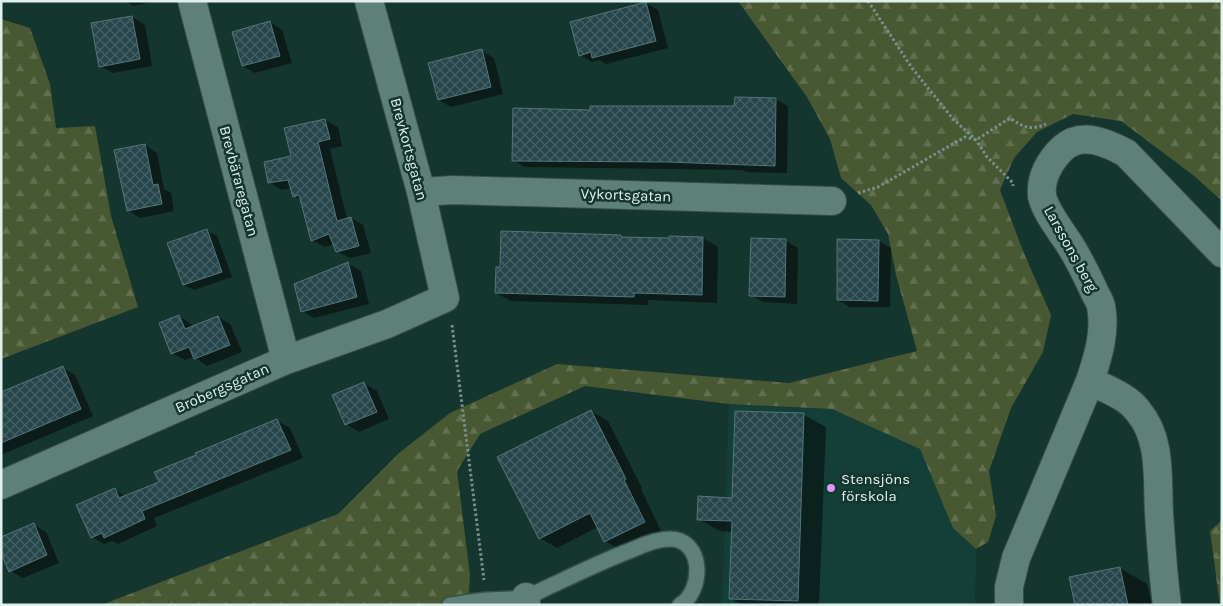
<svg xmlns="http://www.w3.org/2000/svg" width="1223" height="606" font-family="Karla,sans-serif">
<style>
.built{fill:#143f38}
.forest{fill:url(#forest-firs)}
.shadow{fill:#0007}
.building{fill:url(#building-cross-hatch);stroke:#54757a}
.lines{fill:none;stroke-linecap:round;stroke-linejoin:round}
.service-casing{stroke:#364f4a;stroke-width:18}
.minor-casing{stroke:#364f4a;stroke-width:30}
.path{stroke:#78918c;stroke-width:3;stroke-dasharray:2.5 2.5;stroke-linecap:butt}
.service{stroke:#5f8079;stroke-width:15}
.minor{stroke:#5f8079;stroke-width:28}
.poi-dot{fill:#d89af8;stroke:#15352f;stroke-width:2}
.labels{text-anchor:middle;stroke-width:5;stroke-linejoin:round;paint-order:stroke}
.street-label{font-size:15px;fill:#e0f1ed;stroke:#15352f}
.poi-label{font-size:15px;fill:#e0f1ed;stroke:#15352f;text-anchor:start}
</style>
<defs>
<pattern id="forest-firs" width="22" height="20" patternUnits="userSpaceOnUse" patternTransform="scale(1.25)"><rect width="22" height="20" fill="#485832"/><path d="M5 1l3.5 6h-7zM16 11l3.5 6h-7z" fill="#627050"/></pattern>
<pattern id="building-cross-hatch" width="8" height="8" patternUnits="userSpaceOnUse" patternTransform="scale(1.25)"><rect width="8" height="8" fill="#26464b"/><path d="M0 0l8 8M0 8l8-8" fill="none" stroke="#456165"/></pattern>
</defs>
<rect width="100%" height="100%" fill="#15352f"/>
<path class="built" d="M 729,404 L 832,409 L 920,449 L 953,528 L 976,549 L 975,605 L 722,605 Z"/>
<path class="forest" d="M 738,1 L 1222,1 L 1222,201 L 1193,175 L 1121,121 L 1073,114 L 1037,132 L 1014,158 L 1000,190 L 1023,251 L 1051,315 L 1043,352 L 1011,408 L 989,471 L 996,516 L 988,542 L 976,549 L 953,528 L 920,449 L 832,409 L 729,404 L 585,386 L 480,434 L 457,471 L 470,575 L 468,605 L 101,605 L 338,514 L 399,453 L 450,413 L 557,364 L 789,383 L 917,351 L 896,275 L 888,234 L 871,205 L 841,178 L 830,139 L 807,97 Z
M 1,19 L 30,28 L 50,84 L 56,128 L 95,126 L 111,216 L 138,307 L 1,359 Z
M 1222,520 L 1222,605 L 1220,605 L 1210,531 Z"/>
<path class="shadow" d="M 125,1 L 153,1 L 134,6 Z
M 646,3 L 658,10 L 668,48 L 606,64 L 599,60 L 592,62 L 580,55 Z
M 132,17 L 145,25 L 152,66 L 113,73 L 100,66 Z
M 270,22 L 282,30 L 292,63 L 255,73 L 243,66 Z
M 482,51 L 494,58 L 503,94 L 451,107 L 439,100 Z
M 775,99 L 788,106 L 787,173 L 747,172 L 743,170 L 525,167 L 513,160 Z
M 325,120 L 338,127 L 342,146 L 330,149 L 347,219 L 351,218 L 363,225 L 371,253 L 350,258 L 337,251 L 334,244 L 325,247 L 312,240 L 301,200 L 294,196 L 291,188 L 282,190 L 270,183 Z
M 145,145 L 157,153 L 164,189 L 171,193 L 174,211 L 140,218 L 128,210 Z
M 207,231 L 217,236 L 232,277 L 194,290 L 184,285 Z
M 620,236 L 624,238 L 670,239 L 670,237 L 703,238 L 718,247 L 717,303 L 648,300 L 648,305 L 511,301 L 496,293 Z
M 786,241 L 798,248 L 797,304 L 763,302 L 751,295 Z
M 878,241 L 891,248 L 890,307 L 850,307 L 838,300 Z
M 348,264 L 361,271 L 369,304 L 314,318 L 302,311 Z
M 179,316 L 191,324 L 193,327 L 218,317 L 230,324 L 242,352 L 207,366 L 194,357 L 185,360 L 172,353 Z
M 63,368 L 75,375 L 93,416 L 1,455 L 1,393 Z
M 364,383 L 377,391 L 389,419 L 359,432 L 346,424 Z
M 591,411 L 608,421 L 642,488 L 641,489 L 661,531 L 622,551 L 605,541 L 598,527 L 557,548 L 540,538 Z
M 737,412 L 804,415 L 826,427 L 819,605 L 742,605 L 730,598 L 732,532 L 720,531 L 698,519 L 734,499 Z
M 277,421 L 290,428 L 303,458 L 154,518 L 157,526 L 118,544 L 112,541 L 104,544 L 92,537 L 115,490 L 126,497 L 160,483 Z
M 34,525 L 46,532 L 59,563 L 23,578 L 10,571 Z
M 1120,568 L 1147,584 L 1152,605 L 1076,605 Z"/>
<path class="building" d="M 646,2 L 656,41 L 592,58 L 591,52 L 579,56 L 570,22 Z
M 132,16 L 140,59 L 99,67 L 91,23 Z
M 270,21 L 280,56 L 242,66 L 232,32 Z
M 482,49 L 491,87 L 438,100 L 428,63 Z
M 735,97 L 776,98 L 775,166 L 667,162 L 512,161 L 513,108 L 590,110 L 590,106 L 734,106 Z
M 325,119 L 330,139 L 318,142 L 337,221 L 351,217 L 359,246 L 336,252 L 329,234 L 311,241 L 299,195 L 293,197 L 288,180 L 268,183 L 264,162 L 291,156 L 284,128 Z
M 145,144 L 153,185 L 158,184 L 162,204 L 127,211 L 114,150 Z
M 207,229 L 222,272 L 183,285 L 167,243 Z
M 501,231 L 621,235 L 621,237 L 669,238 L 669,236 L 703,237 L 702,295 L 634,293 L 634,297 L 495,293 L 496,267 L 500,267 Z
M 751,238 L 786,239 L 785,297 L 749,296 Z
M 837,239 L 879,240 L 878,301 L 837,300 Z
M 348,262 L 357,297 L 301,312 L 294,284 Z
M 179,315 L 185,329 L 218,316 L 230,345 L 194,359 L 189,347 L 171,354 L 159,323 Z
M 63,366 L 81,409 L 1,443 L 1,392 Z
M 364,382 L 377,412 L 345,425 L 332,395 Z
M 591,410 L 626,479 L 624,480 L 645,522 L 604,542 L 590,513 L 539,539 L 497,457 Z
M 735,411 L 804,413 L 798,601 L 729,599 L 732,521 L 697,520 L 698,496 L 732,498 Z
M 277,419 L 291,450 L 142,511 L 145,519 L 104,538 L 102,533 L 91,538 L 76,505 L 115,488 L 119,498 L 159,482 L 154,472 L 196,455 L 195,453 Z
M 34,523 L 47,555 L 9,572 L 1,553 L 1,537 Z
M 1120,567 L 1128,605 L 1075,605 L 1069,577 Z"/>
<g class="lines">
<g class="service-casing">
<path id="service" d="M 450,605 C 463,603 475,601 488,600 C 500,599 514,600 526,597 C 536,594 547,587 557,583 C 582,571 608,559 634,549 C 645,544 657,539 670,539 C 704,539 704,591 680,605"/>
</g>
<g class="minor-casing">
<path id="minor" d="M 192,1 L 286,360
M 421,192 L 453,190 L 832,201
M 1090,381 C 1106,389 1127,396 1138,411 C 1162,439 1157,479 1159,513 C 1161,544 1163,575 1167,605
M 1,485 L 286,360 L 387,324 L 445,298 L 421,192 L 369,1
M 526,597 L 526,605
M 1009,605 L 1009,587 L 1016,558 L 1090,381 C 1098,357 1106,332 1101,306 C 1100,302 1097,297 1095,293 C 1086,274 1078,256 1066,239 C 1058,227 1045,210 1042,196 C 1040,178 1050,160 1063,148 C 1082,131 1107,143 1126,153 L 1222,253"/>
</g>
<path class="path" d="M 868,1 L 912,68 L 953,119 L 976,140 L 987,157 L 1013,183 L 1013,186
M 858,193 L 878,187 L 965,137 L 976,140 L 1010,118 C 1023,127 1031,131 1046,124
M 452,325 L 484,580"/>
<use href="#service" class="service"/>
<use href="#minor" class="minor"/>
</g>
<circle class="poi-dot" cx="831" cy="488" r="5"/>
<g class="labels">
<g class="street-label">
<text transform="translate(409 149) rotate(75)" y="5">Brevkortsgatan</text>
<text transform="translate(239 181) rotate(75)" y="5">Brevbäraregatan</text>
<text transform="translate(626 195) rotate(2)" y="5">Vykortsgatan</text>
<text transform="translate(1071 249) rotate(61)" y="5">Larssons berg</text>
<text transform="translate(222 388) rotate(-24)" y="5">Brobergsgatan</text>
</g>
<g class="poi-label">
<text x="841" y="484">Stensjöns<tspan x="841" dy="17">förskola</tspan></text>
</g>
</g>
<rect width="1223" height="606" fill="none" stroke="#e0f1ed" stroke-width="5"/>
</svg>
